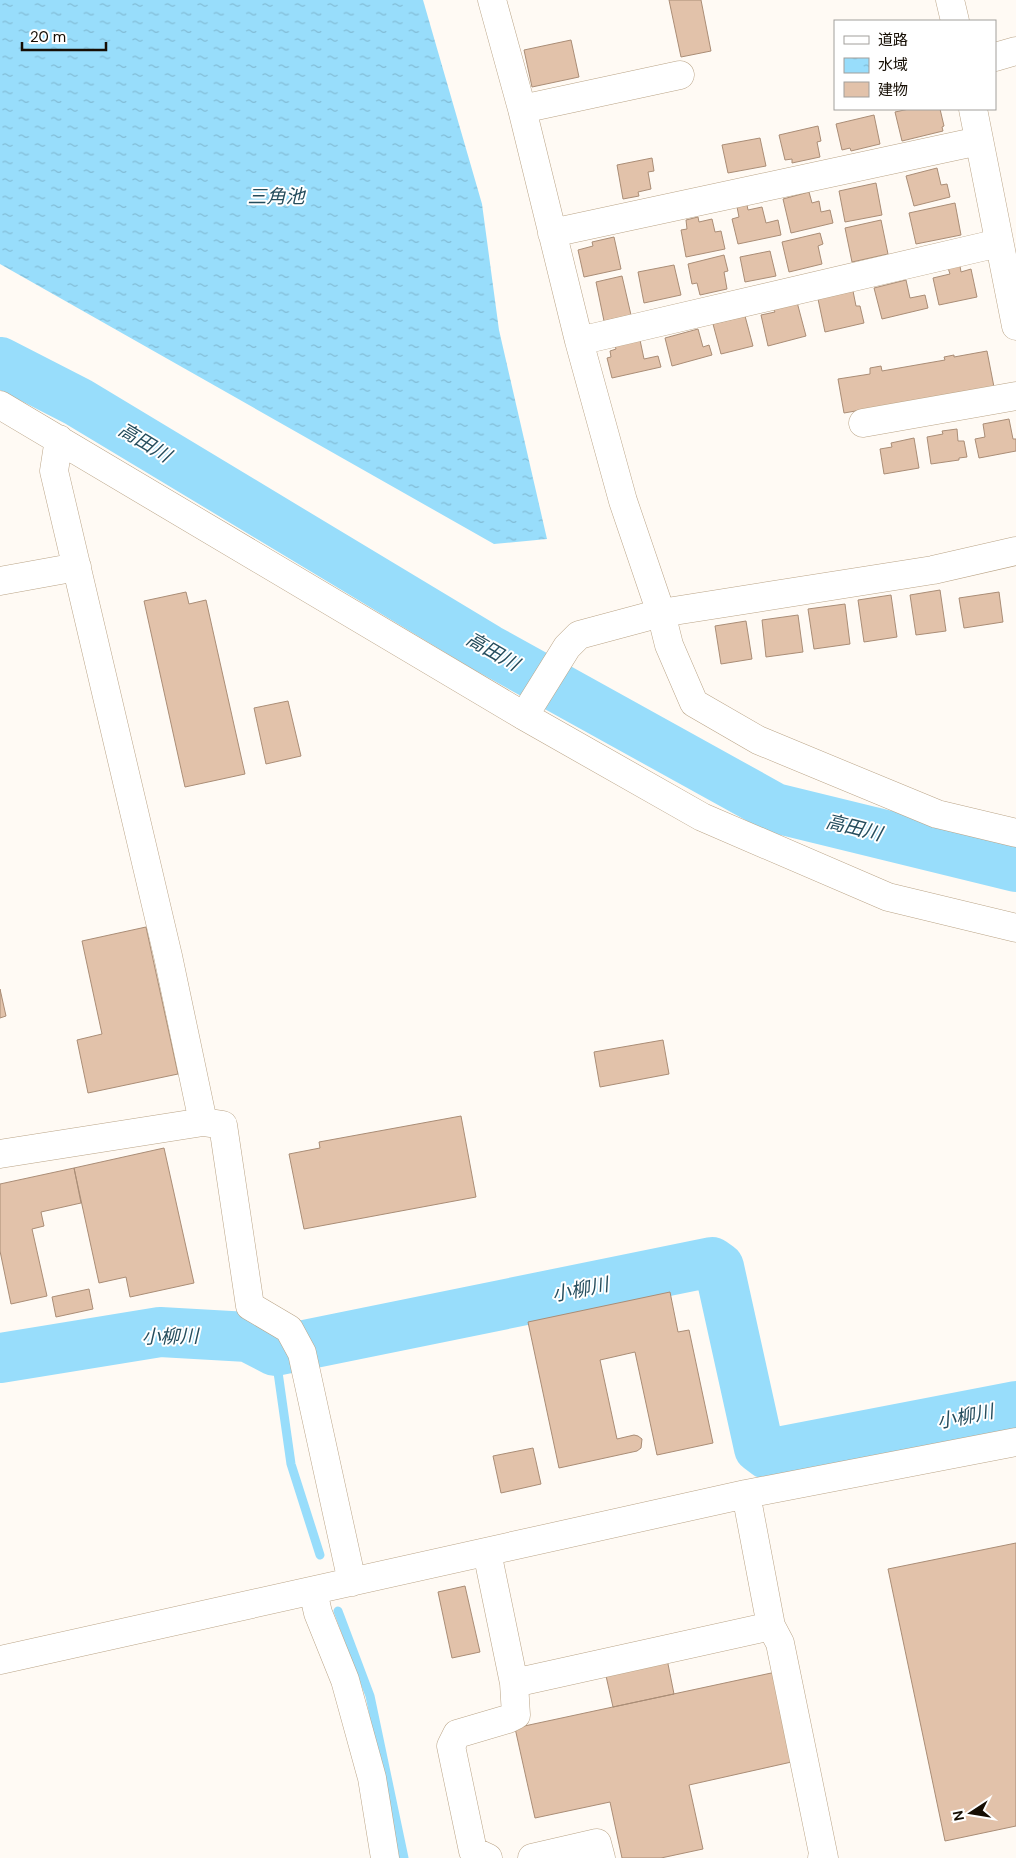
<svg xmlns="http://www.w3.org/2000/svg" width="1016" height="1858" font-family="'DM Sans','Noto Sans JP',sans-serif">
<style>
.water{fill:url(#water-ripples)}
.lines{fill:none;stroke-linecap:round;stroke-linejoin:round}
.stream{stroke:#98ddfb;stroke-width:9}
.river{stroke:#98ddfb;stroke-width:50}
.building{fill:#e2c2aa;stroke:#aa8d76}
.minor-casing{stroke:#baa487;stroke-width:29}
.minor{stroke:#fff;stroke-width:28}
.labels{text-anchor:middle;stroke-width:4;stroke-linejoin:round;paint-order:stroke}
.water-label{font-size:19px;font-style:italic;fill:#254d5d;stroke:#fff}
</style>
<defs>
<pattern id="water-ripples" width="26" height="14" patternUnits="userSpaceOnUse" patternTransform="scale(1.25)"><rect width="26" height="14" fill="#98ddfb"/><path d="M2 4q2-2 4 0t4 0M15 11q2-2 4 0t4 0" fill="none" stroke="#82bcd6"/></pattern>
</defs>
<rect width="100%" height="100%" fill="#fffaf4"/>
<path class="water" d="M 0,0 L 423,0 L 482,204 L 499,330 L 547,539 L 494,544 L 0,264 Z"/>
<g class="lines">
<path class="stream" d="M 275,1351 L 291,1464 L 320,1555
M 338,1611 L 370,1696 L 404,1858"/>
<path class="river" d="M 0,362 L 78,402 L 488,649 L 775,808 L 1016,867
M 0,1358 L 160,1332 L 248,1337 L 275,1351 L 712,1262 L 719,1267 L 759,1448 L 767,1454 L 1016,1406"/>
</g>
<path class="building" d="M 669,0 L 701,0 L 711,51 L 681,57 Z
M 571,40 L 579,77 L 532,87 L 524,50 Z
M 909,109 L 940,109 L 944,126 L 942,127 L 943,131 L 902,141 L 895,112 Z
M 874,115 L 880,144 L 851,151 L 850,148 L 842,150 L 836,124 Z
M 818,126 L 821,141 L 817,142 L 820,157 L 792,163 L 792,159 L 785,160 L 779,135 Z
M 760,138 L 766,166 L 728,173 L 722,145 Z
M 652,158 L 654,171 L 648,172 L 651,189 L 638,192 L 639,196 L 623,199 L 617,165 Z
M 937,168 L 941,185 L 947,184 L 950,197 L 914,206 L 906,176 Z
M 876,183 L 882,215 L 845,222 L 839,191 Z
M 809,192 L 812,203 L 819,201 L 821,212 L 830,210 L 833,223 L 791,233 L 783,199 Z
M 955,203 L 961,235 L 916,244 L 909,213 Z
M 747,205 L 748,210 L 762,207 L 766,223 L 778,220 L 781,235 L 738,244 L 732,219 L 739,217 L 737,207 Z
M 698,217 L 699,222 L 712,219 L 715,232 L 721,231 L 725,249 L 686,257 L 681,230 L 687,229 L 686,220 Z
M 881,220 L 888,254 L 852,262 L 845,228 Z
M 820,233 L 823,244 L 818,246 L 822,264 L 789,272 L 782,242 Z
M 614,237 L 621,269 L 584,277 L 578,250 L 593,246 L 592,242 Z
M 770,251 L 776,276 L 745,282 L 740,257 Z
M 724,255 L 728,271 L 724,272 L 727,289 L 700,295 L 697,283 L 692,284 L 688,264 Z
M 674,265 L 681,295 L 644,303 L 638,272 Z
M 960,266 L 961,272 L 971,269 L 977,297 L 939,305 L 933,278 L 950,274 L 948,268 Z
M 622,276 L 631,315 L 604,321 L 596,282 Z
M 906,280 L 910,298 L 925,295 L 928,308 L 882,319 L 874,288 Z
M 853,291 L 856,306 L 860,306 L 864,323 L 825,332 L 818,299 Z
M 797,302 L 806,336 L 768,346 L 761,315 L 775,312 L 773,308 Z
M 745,316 L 753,346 L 721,354 L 713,324 Z
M 698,329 L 703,347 L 709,345 L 712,355 L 672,366 L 665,338 Z
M 640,340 L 644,359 L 658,356 L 661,367 L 612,378 L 607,358 L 611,357 L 610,351 L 616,349 L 615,345 Z
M 987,351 L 994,387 L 844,413 L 838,379 L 870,374 L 870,368 L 881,366 L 882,371 L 945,360 L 944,357 L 954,355 L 954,357 Z
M 1009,419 L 1013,439 L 1016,439 L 1016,451 L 979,458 L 975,439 L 985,437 L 983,424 Z
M 957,429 L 958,441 L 964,441 L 967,457 L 959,458 L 959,460 L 931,464 L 927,437 L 943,434 L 942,431 Z
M 914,438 L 919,468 L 884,474 L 880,449 L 892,447 L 891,443 Z
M 940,590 L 946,631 L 916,635 L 910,595 Z
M 186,592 L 189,604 L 206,600 L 245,774 L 185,787 L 144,601 Z
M 999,592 L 1003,622 L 964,628 L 959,598 Z
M 891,595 L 897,637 L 864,642 L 858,600 Z
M 845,604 L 850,644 L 814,649 L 808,609 Z
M 798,615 L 803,652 L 766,657 L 762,620 Z
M 746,621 L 752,659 L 721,664 L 715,626 Z
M 288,701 L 301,756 L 266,764 L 254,708 Z
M 146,927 L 178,1074 L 88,1093 L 77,1040 L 102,1034 L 82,941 Z
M 0,989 L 6,1016 L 0,1018 Z
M 663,1040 L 669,1074 L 600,1087 L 594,1052 Z
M 461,1116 L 476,1197 L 304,1229 L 289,1154 L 320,1148 L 319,1142 Z
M 164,1148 L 194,1283 L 130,1297 L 126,1277 L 99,1283 L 74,1168 Z
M 74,1168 L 81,1203 L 41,1212 L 44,1226 L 32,1229 L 47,1296 L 11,1304 L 0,1251 L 0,1184 Z
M 89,1289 L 93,1309 L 56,1317 L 52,1297 Z
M 670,1292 L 678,1332 L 689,1330 L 713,1443 L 657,1455 L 635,1352 L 600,1360 L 617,1439 L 634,1435 L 638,1436 L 642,1439 L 641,1448 L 637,1451 L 559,1468 L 528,1322 Z
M 533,1448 L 541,1484 L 501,1493 L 493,1456 Z
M 1016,1543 L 1016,1826 L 945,1841 L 888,1569 Z
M 465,1586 L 480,1652 L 452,1658 L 438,1592 Z
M 666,1654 L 674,1694 L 613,1707 L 604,1667 Z
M 776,1672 L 796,1761 L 689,1785 L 703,1849 L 661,1858 L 622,1858 L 610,1802 L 535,1818 L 515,1728 Z"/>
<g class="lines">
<g class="minor-casing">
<path id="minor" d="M 492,0 L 522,109 L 579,341 L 623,501 L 661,613 L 669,645 L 694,703 L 758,740 L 937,814 L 1016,833
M 950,0 L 955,21
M 995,57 L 1016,51
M 522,109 L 680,75
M 973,109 L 1016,326
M 552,233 L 979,141
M 579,341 L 999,243
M 0,405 L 524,716 L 702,817 L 888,897 L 1016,928
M 863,423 L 1016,396
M 0,581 L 77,567
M 524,716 L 567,647 L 579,635 L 661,613 L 933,570 L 1016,551
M 203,1122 L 223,1125 L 250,1306 L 289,1329 L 302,1353 L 352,1582
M 0,1154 L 203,1122 L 168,956 L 54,471 L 59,439
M 487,1552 L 514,1683 L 771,1626 L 746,1494
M 313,1591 L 318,1613 L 345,1680 L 372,1778 L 385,1858
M 771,1626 L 780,1643 L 824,1858 L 822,1858
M 0,1660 L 746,1494 L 1016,1442
M 488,1858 L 473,1851 L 451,1746 L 457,1734 L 508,1719 L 516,1715 L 514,1683
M 532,1858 L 597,1843 L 601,1858"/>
</g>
<use href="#minor" class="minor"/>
</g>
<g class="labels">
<g class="water-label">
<text x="276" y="203">三角池</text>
<text transform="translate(145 442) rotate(31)" y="7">高田川</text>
<text transform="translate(493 651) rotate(30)" y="7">高田川</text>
<text transform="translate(854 827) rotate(14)" y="7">高田川</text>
<text transform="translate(580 1289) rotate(-11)" y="7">小柳川</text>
<text transform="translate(170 1336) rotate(-1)" y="7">小柳川</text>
<text transform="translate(965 1416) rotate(-11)" y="7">小柳川</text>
</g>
</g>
<rect x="834" y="20" width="162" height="90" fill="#ffffff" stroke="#a29f9b"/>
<rect x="844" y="36" width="25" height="8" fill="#ffffff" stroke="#a29f9b"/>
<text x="878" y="45" font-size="15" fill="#160e04">道路</text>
<rect x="844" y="58" width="25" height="15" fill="url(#water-ripples)" stroke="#a29f9b"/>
<text x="878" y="70" font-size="15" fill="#160e04">水域</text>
<rect x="844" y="82" width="25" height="15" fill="#e2c2aa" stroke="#a29f9b"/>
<text x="878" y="95" font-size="15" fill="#160e04">建物</text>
<g transform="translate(971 1813) rotate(258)" stroke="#ffffff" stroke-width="4" paint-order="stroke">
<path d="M0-4L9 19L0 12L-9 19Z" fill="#160e04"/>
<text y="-8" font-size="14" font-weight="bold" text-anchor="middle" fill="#160e04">N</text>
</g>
<path d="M22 42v8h84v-8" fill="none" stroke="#160e04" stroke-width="2.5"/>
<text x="30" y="42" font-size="15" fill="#160e04" stroke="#ffffff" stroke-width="4" paint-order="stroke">20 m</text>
</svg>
